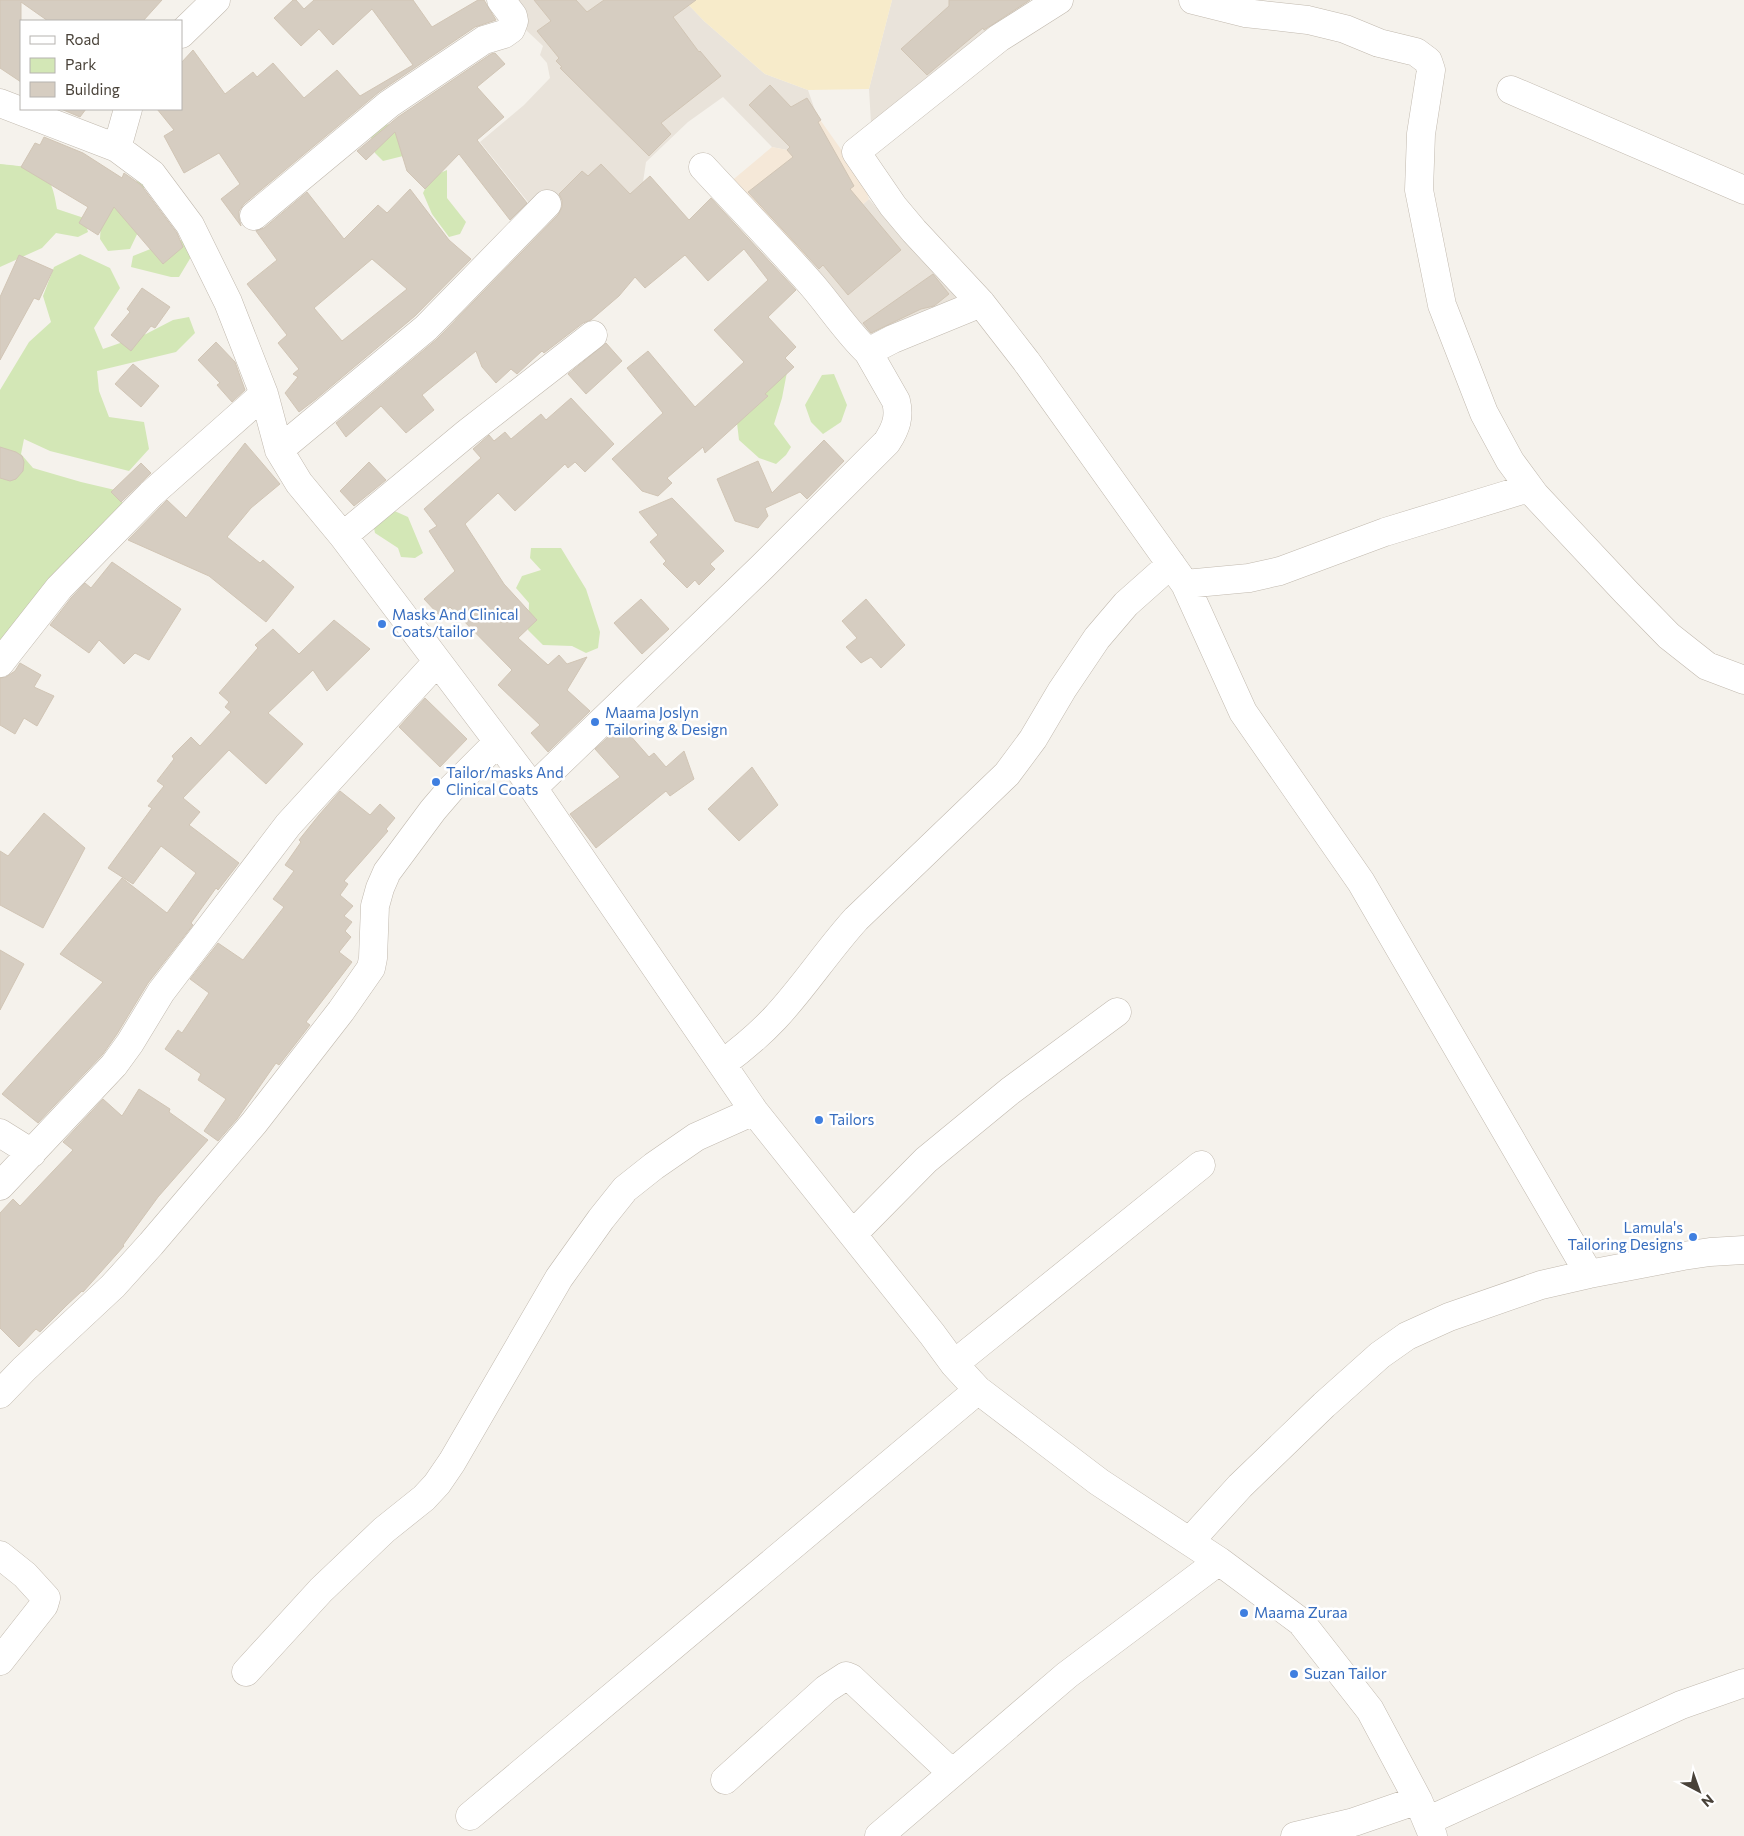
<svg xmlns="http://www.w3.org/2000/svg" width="1744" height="1836" font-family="Commissioner,sans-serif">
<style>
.residential{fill:#e9e3da}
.commercial{fill:#f5e8d8}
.green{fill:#d3e7b6}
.sand{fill:#f7ebca}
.building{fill:#d6cdc1;stroke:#d1c5b5;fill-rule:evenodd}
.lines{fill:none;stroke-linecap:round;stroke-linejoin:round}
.minor-casing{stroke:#c1b9ae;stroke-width:29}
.minor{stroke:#fff;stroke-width:28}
.shop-dot{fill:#3f7fe0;stroke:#fff;stroke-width:2}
.labels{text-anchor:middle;stroke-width:5;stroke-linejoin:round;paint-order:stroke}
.shop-label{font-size:15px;fill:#366cbe;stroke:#fff;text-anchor:start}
</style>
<rect width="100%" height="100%" fill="#f5f2ec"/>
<path class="residential" d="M 501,0 L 684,0 L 704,21 L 765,74 L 808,90 L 820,125 L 787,150 L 772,147 L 723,97 L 688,122 L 646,162 L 643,182 L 608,213 L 479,346 L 452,316 L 532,207 L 480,142 L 524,105 L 550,78 L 547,63 L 540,55 L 543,46 L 509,14 Z
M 892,0 L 1023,0 L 1039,4 L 871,123 L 869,89 Z
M 869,199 L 910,247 L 940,274 L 957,300 L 866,337 L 800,260 Z"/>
<path class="commercial" d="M 816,114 L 862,179 L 869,199 L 800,260 L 729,183 L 772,147 L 787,150 L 819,125 Z"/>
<path class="green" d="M 399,124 L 411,154 L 383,161 L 375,153 L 369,129 L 379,125 Z
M 0,164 C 38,168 51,166 57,209 L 84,218 L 88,232 L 78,237 L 56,233 L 42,248 L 0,267 Z
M 447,170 L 447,198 L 466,222 L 460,234 L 449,237 L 432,214 L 423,193 L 431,177 Z
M 145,177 L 140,228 L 130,249 L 108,251 L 100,239 L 101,220 L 127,187 Z
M 183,240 L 191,257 L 179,277 L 171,277 L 131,267 L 133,256 L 163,244 Z
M 80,254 L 110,268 L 120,288 L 94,328 L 103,349 L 146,334 L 173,320 L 189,317 L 195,333 L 176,352 L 97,371 L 99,391 L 109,417 L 144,422 L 149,449 L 129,471 L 50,451 L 24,439 L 21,454 L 33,468 L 81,482 L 115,490 L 129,514 L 0,651 L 0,390 L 29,342 L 51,322 L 43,296 L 54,267 Z
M 787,372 L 782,398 L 774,424 L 791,447 L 786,455 L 776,464 L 759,458 L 739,440 L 737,423 L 764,384 Z
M 834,374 L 847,405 L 841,422 L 823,434 L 811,422 L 805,405 L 822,375 Z
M 390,509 L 408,517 L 423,553 L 415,558 L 401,557 L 398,548 L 375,533 L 372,518 Z
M 531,548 L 561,548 L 586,589 L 600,632 L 598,648 L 586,653 L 572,646 L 543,645 L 528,630 L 529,603 L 516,588 L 522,576 L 541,570 L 530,558 Z"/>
<path class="sand" d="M 684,0 L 892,0 L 869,89 L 808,90 L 765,74 L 704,21 Z"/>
<path class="building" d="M 0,0 L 162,0 L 143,21 L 48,21 L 21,2 L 21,82 L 0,68 Z
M 293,0 L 296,0 L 304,9 L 314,0 L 413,0 L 432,27 L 478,0 L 484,0 L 496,20 L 475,27 L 379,92 L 244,204 L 239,211 L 239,218 L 241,226 L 221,199 L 240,184 L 219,153 L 184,173 L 164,136 L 174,130 L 157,109 L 181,109 L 181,63 L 193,50 L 225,94 L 253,72 L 257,77 L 273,63 L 304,98 L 337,70 L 360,96 L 413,65 L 372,9 L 333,45 L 319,29 L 301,46 L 274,18 Z
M 534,0 L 576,0 L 587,12 L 604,0 L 696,0 L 673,17 L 699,52 L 700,51 L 721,76 L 661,123 L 671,134 L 649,156 L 560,68 L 562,67 L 556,61 L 559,58 L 537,31 L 551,21 Z
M 949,0 L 1030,0 L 984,30 L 983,28 L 927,75 L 901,49 L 949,6 Z
M 495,53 L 505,64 L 477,87 L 504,117 L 477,140 L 527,203 L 510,220 L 459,154 L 425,189 L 407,171 L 395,132 L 366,160 L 357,151 L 398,117 L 491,54 Z
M 770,85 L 791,107 L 807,98 L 821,120 L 818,122 L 854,186 L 850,189 L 901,250 L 848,295 L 823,265 L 819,269 L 748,192 L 793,157 L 787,150 L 790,147 L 749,105 Z
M 61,109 L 86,109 L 80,117 Z
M 44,137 L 83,153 L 122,178 L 124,173 L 141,185 L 177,233 L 183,247 L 163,264 L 114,207 L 98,235 L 79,223 L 88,207 L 21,167 L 35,143 L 40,145 Z
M 601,164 L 630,194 L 650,176 L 689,220 L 711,198 L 796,290 L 768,317 L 796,347 L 785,358 L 794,367 L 765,394 L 768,396 L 705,453 L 703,447 L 667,478 L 672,483 L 658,496 L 642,491 L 612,459 L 663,413 L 627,368 L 648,351 L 695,407 L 744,362 L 714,330 L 768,280 L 744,249 L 708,281 L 685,255 L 645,288 L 635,277 L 619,296 L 591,320 L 583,323 L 544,353 L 542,351 L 517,374 L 511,369 L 496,383 L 482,367 L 476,351 L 422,395 L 434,410 L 406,433 L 381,406 L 346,437 L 336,423 L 437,339 L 558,215 L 562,207 L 562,200 L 559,194 L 582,171 L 588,176 Z
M 410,189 L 449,240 L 471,259 L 415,316 L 316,399 L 299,412 L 285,393 L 298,377 L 293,374 L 299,369 L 278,343 L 287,335 L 247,284 L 277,260 L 256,231 L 264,228 L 307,192 L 344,239 L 378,205 L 387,213 ZM 372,259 L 407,289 L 342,341 L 314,308 Z
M 19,255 L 53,270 L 39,300 L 34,298 L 0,360 L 0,297 Z
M 933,274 L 949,294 L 934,306 L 921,309 L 871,333 L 863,323 Z
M 142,288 L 170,307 L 155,328 L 151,326 L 131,351 L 111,335 L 130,312 L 127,309 Z
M 216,342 L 235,362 L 245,390 L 232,402 L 217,385 L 220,383 L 198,360 Z
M 606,343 L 622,361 L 586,394 L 568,374 Z
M 133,364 L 159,386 L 141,407 L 115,384 Z
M 571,398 L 614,444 L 585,472 L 575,462 L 568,468 L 565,464 L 515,511 L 498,493 L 465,524 L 504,584 L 537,620 L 518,638 L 548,665 L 559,655 L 567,664 L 587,657 L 567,690 L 590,711 L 548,752 L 531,733 L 540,725 L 498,685 L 512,670 L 450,607 L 440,616 L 424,599 L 455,571 L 429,531 L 437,526 L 424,509 L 481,458 L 473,449 L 489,435 L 494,441 L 505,432 L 511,439 L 541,414 L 546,420 Z
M 824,440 L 844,461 L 807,499 L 800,492 L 765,508 L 768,516 L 758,528 L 735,521 L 717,479 L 758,461 L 772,493 Z
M 245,443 L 280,484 L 251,508 L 227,537 L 260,563 L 263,560 L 294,587 L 266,622 L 209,576 L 128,540 L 167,500 L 186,518 Z
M 0,447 L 16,452 L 22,456 L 24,462 L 23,471 L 16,479 L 10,481 L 0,478 Z
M 369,462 L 386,480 L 354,506 L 340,491 Z
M 141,463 L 151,473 L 121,502 L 111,492 Z
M 672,498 L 724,551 L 710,564 L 715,569 L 699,585 L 695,580 L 687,588 L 663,564 L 666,561 L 650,542 L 658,535 L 639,512 Z
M 112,562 L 181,609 L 149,660 L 135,653 L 124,664 L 99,640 L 89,653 L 50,625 L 71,598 L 85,583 L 91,588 Z
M 641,599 L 669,629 L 642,654 L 614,623 Z
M 866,599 L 905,645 L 881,668 L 871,657 L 861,663 L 846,647 L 857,638 L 842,621 Z
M 334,620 L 370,649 L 327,691 L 313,670 L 268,713 L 303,744 L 266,784 L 229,750 L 183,798 L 200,812 L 189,825 L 239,863 L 218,890 L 216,888 L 191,923 L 193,925 L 148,983 L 117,1034 L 103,1054 L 38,1123 L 2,1094 L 103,982 L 60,954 L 122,878 L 167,913 L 196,873 L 161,846 L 133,884 L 108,868 L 152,808 L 148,806 L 164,786 L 157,781 L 174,759 L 172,756 L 191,737 L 200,746 L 231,712 L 225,707 L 229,702 L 219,693 L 258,648 L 255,645 L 273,629 L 299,654 Z
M 20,663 L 41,675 L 34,687 L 54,696 L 37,726 L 24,718 L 15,734 L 0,725 L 0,678 L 6,677 L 15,671 Z
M 425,698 L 467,739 L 440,767 L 399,727 Z
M 621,725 L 649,757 L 654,753 L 666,767 L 684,751 L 694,779 L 670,796 L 666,791 L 596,848 L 570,814 L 620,777 L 595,749 Z
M 752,767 L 778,805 L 739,841 L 708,809 Z
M 340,791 L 370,815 L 380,804 L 395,818 L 386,829 L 388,831 L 344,881 L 348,884 L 340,895 L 353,906 L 344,916 L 352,922 L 345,931 L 351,937 L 339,952 L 352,962 L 306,1022 L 310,1025 L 300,1038 L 279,1065 L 276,1063 L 237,1119 L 218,1141 L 204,1131 L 226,1099 L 198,1080 L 201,1074 L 165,1049 L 178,1030 L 182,1033 L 209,993 L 190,979 L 218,943 L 243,960 L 284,907 L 273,899 L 294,871 L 285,865 L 301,842 L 299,840 L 319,815 Z
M 44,813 L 85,848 L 43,928 L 0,905 L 0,851 L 8,856 Z
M 0,950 L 24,964 L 0,1010 Z
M 139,1089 L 170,1109 L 169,1112 L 208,1140 L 158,1197 L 123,1245 L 124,1246 L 83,1292 L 82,1291 L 67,1305 L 40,1332 L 36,1329 L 19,1347 L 0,1328 L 0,1213 L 13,1199 L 20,1206 L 73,1150 L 63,1142 L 103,1099 L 122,1116 Z"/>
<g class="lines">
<g class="minor-casing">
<path id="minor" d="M 1059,0 L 999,38 L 856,152 L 893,206 L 914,231 L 981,303 L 1026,361 L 1185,584 L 1243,712 L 1361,882 L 1589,1274
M 1193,0 L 1245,13 L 1308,20 L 1345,29 L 1379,43 L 1416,52 L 1428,61 L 1431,70 L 1421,134 L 1419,190 L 1442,305 L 1484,413 L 1510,461 L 1535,495 L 1626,592 L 1669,636 L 1707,666 L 1744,680
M 181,34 L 216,0
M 1511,90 L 1744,190
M 0,103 L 117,148 L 152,174 L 190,225 L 228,302 L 264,394 L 279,450 L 299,483 L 343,536 L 533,788 L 754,1111 L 932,1334 L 954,1364 L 978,1390 L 1099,1482 L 1219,1561 L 1301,1622 L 1370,1710 L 1418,1800 L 1433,1836
M 117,148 L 128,109
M 703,167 C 739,206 777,245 812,285 C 831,307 847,332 868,352
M 254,216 L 389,104 L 484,40 L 504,34 L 511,29 L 514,21 L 513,16 L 501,0
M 279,450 L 426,328 L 547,204
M 343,536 L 467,433 L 593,335
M 1185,584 L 1249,578 L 1280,571 L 1385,532 L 1529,488
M 0,663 L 59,588 L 151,494 L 264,394
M 533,788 L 762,567 L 887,442 C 896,428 900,417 896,401 L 868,352 L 893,339 L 981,303
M 722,1064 C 741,1050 759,1035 775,1018 C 804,987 827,951 856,919 L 1007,774 L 1033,739 L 1062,690 L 1097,638 L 1126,604 L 1171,564
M 0,1133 L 32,1153
M 0,1186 L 114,1065 L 130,1043 L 161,992 L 288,825 L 437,662
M 853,1234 L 926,1160 L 1010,1091 L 1117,1012
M 954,1364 L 1201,1165
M 0,1394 L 24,1369 L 113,1286 L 151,1244 L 254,1123 L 341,1011 L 371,968 L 373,958 L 375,906 L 380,888 L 387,872 L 433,810 L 451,789 L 498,742
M 1190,1541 L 1240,1486 L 1324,1405 L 1380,1355 L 1407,1336 L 1449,1317 L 1541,1285 L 1589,1274 L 1683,1256 L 1710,1252 L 1744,1250
M 0,1555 L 25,1575 L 46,1598 L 44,1605 L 0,1661
M 246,1672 L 321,1590 L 384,1530 L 424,1498 L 437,1484 L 452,1462 L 559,1278 L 601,1219 L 625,1189 L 654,1166 L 696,1137 L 754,1111
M 725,1780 L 826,1689 L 846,1676 L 851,1678 L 952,1773
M 470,1816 L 978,1390
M 1427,1821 L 1681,1705 L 1744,1683
M 879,1836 L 1067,1675 L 1219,1561
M 1295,1836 L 1354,1822 L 1418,1800"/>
</g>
<use href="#minor" class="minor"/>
</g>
<g class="shop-dot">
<circle cx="382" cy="624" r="5"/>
<circle cx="595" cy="722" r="5"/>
<circle cx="436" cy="782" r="5"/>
<circle cx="819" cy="1120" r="5"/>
<circle cx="1693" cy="1237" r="5"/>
<circle cx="1244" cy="1613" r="5"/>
<circle cx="1294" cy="1674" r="5"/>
</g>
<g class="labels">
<g class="shop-label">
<text x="392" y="620">Masks And Clinical<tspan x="392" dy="17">Coats/tailor</tspan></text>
<text x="605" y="718">Maama Joslyn<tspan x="605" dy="17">Tailoring &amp; Design</tspan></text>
<text x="446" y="778">Tailor/masks And<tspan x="446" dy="17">Clinical Coats</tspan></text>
<text x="829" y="1125">Tailors</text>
<text x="1683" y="1233" text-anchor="end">Lamula's<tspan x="1683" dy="17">Tailoring Designs</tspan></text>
<text x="1254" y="1618">Maama Zuraa</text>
<text x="1304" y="1679">Suzan Tailor</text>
</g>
</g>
<rect x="20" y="20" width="162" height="90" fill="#ffffff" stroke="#b6b3b0"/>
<rect x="30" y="36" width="25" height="8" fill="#ffffff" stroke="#b6b3b0"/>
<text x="65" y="45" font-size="15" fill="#494239">Road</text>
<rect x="30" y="58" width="25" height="15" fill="#d3e7b6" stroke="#b6b3b0"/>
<text x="65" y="70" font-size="15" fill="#494239">Park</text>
<rect x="30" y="82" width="25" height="15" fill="#d6cdc1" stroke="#b6b3b0"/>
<text x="65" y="95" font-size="15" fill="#494239">Building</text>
<g transform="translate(1699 1791) rotate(139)" stroke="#ffffff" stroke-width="4" paint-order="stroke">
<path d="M0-4L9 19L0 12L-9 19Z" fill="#494239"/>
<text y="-8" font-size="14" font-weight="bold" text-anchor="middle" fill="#494239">N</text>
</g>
</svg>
